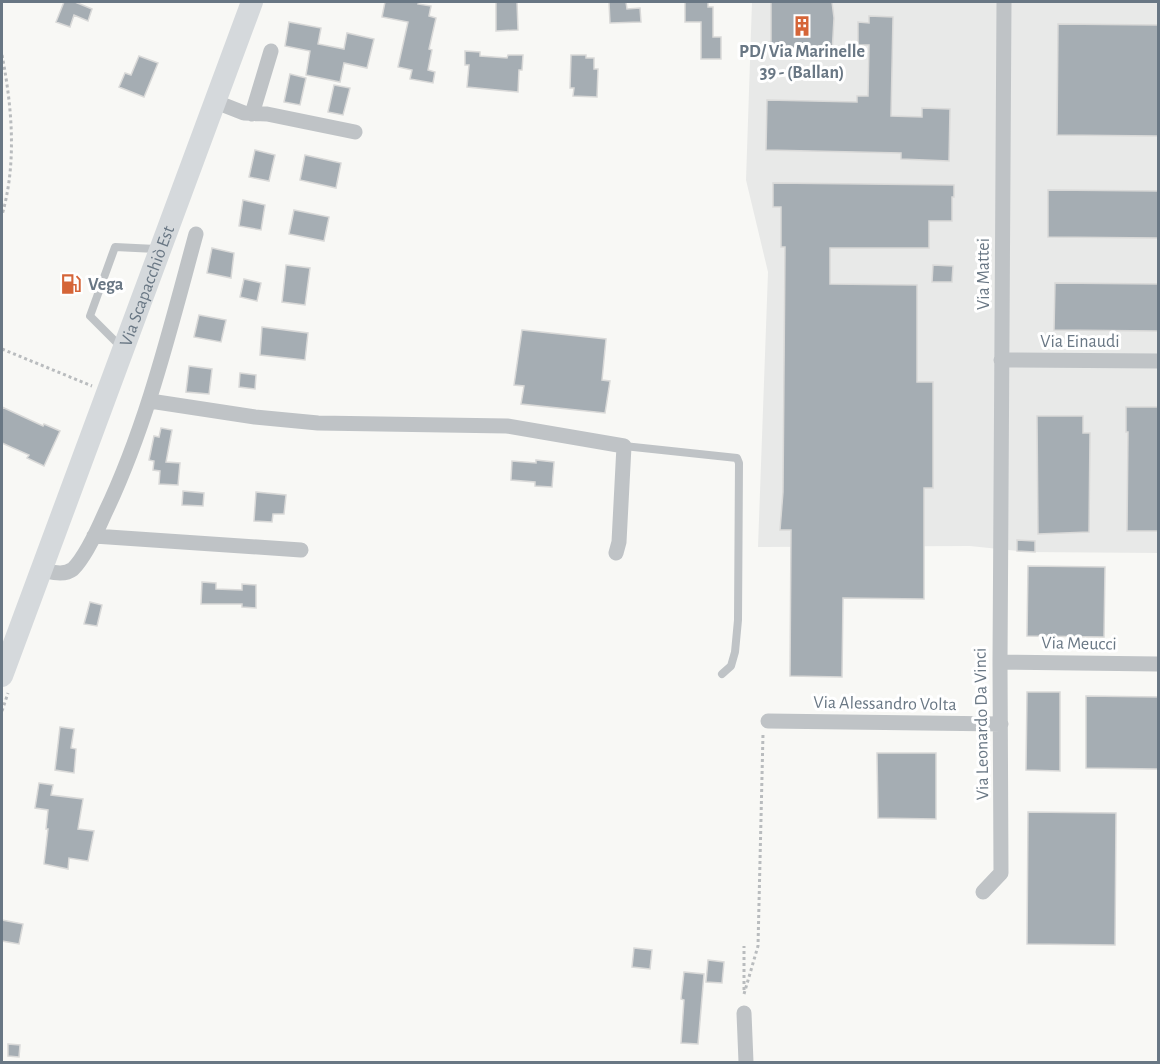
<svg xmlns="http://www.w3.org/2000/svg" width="1160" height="1064" font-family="'Alegreya Sans',sans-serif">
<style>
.built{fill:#e8e9e8}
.building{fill:#a5adb3;stroke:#d9d9d8;stroke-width:1.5}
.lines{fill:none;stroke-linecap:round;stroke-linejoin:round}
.path{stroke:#b9bcbe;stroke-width:3;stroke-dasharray:3 3;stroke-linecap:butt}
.lane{stroke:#bfc3c6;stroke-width:8}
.street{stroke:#bfc3c6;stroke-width:15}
.secondary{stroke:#d5d9dc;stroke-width:22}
.labels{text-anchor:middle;stroke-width:6;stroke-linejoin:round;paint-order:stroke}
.poi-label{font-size:18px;font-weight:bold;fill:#697784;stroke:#fff}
.street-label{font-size:18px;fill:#697784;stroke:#fff}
</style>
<rect width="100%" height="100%" fill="#f8f8f5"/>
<path class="built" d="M 752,2 L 1158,2 L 1158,553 L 1027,552 L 970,546 L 758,547 L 768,272 L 746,180 Z"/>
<path class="building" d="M 64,2 L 75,2 L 92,9 L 88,21 L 74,15 L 70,27 L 56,22 Z
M 385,2 L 419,2 L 418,4 L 431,6 L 429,16 L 436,18 L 429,49 L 432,50 L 428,70 L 435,72 L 433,83 L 410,79 L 412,70 L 398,67 L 408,22 L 382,17 Z
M 496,2 L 517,2 L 518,30 L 496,31 Z
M 609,2 L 626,2 L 627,9 L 640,8 L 641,22 L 610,23 Z
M 685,2 L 708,2 L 708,7 L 713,7 L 713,37 L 721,37 L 721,59 L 701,59 L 701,22 L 685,22 Z
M 771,2 L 832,2 L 834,18 L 832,54 L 771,48 Z
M 869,16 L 893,17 L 891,116 L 922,117 L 922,108 L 950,109 L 949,161 L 901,159 L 901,153 L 766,150 L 767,100 L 857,102 L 857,96 L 868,96 L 869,45 L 858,45 L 858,22 L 869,23 Z
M 289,22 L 321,28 L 318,44 L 344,49 L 347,33 L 374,39 L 367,68 L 344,63 L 340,82 L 306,75 L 310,51 L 285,46 Z
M 1058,24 L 1158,25 L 1158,136 L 1057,135 Z
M 465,51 L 480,52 L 480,56 L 507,58 L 508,55 L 523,55 L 522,70 L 519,70 L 518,92 L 467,87 L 469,65 L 465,65 Z
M 571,55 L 586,55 L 586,58 L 594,58 L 594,69 L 598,69 L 597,97 L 573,96 L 574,88 L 570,88 Z
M 139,56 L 158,63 L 144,97 L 119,87 L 125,73 L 131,75 Z
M 290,74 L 306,78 L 300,105 L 284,102 Z
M 334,85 L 350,88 L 343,115 L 328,112 Z
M 255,150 L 275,155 L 269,181 L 249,177 Z
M 305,155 L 341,163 L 336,188 L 300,180 Z
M 773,183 L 954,185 L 954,197 L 952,197 L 952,221 L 929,221 L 929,248 L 830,248 L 830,284 L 917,285 L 917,382 L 933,382 L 933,488 L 924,488 L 924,599 L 843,598 L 842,677 L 790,676 L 791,530 L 780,530 L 783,492 L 785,247 L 781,247 L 781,207 L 773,207 Z
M 1048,190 L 1158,191 L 1158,238 L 1048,237 Z
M 243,200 L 265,205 L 261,230 L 239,226 Z
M 294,210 L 329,217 L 324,241 L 289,234 Z
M 212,248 L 234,253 L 231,278 L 207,273 Z
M 286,265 L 310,268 L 305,305 L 282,302 Z
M 933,265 L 953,266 L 952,282 L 932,282 Z
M 244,279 L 261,283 L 257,301 L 240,297 Z
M 1055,283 L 1158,284 L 1158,331 L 1054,330 Z
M 199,315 L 226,320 L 221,342 L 194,337 Z
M 262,327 L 308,333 L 305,360 L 260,355 Z
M 522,330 L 606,339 L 602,380 L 610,381 L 605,413 L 521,404 L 524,386 L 514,385 Z
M 189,366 L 212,369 L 209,394 L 186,392 Z
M 240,373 L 256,375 L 255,389 L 239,387 Z
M 2,407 L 43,426 L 44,424 L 60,431 L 44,466 L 27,458 L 29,455 L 2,443 Z
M 1126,407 L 1158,407 L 1158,531 L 1127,531 L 1128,432 L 1126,432 Z
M 1037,416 L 1083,416 L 1083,433 L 1090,433 L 1089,532 L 1038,534 Z
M 161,428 L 172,430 L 166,462 L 180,463 L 178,485 L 159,484 L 160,471 L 153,470 L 154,461 L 149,460 L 154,436 L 159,437 Z
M 536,460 L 554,462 L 552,487 L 535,486 L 535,482 L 511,480 L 512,461 L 536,463 Z
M 183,491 L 204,493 L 203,506 L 182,505 Z
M 256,492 L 286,495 L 284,514 L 273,514 L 272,522 L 254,521 Z
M 1017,540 L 1035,541 L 1035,552 L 1017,551 Z
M 1028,566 L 1105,567 L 1104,637 L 1027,636 Z
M 202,582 L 216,583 L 216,589 L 242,590 L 242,584 L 256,585 L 256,608 L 242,607 L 242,604 L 201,604 Z
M 90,602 L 102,605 L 97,626 L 84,624 Z
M 1027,692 L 1060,692 L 1060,771 L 1026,770 Z
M 1086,696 L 1158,697 L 1158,769 L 1086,768 Z
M 60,727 L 74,729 L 71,748 L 76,749 L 74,773 L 55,770 Z
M 877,753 L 936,753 L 936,819 L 878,818 Z
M 39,783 L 53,785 L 51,795 L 83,799 L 78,829 L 94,831 L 88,861 L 69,858 L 68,869 L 44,864 L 48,829 L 46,829 L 48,810 L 35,808 Z
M 1028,812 L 1116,813 L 1115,945 L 1027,944 Z
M 2,920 L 23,924 L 19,944 L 2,941 Z
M 634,948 L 652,950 L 650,969 L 632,967 Z
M 708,960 L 724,962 L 722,983 L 706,982 Z
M 684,972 L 704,974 L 698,1044 L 681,1043 L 684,1000 L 681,999 Z
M 8,1044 L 20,1045 L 19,1057 L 8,1056 Z"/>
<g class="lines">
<path class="path" d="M 2,55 C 12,107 17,163 2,215
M 2,349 L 92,386
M 2,711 L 8,693
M 744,990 L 744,946
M 744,994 L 758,946 L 763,734"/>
<path class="lane" d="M 121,347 L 90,316 L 115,247 L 156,249
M 624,446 L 737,458 L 739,463 L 738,620 L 735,652 L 731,666 L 722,674"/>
<path class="street" d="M 216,102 L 244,113 L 267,114 L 355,132
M 252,114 L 271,51
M 1001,360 L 1158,361
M 150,401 L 255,417 L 318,423 L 507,426 L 624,446 L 619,542 L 616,553
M 94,536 L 301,550
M 42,570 C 52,572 64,576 73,569 C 85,557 98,529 105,513 C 147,425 170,329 196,234
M 1000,662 L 1158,664
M 768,721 L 1001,724
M 983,892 L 1001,873 L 1000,662 L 1004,2
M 744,1013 L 746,1062"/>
<path class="secondary" id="s1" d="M 2,676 L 252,2"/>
</g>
<defs>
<g id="building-bare" transform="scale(1.62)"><path d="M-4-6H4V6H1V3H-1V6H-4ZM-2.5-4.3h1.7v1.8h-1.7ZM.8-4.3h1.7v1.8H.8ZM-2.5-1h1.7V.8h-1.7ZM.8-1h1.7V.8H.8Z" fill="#d56538" stroke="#fff" stroke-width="2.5" paint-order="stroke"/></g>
<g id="fuel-bare" transform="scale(1.62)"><path d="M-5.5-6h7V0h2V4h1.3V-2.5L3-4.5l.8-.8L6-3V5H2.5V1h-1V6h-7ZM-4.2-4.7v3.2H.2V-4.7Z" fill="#d56538" stroke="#fff" stroke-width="2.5" paint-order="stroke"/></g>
</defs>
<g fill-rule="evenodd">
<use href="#building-bare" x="802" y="26"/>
<use href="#fuel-bare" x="71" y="284"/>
</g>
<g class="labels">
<g class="poi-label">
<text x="802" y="57">PD/ Via Marinelle<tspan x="802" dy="21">39 - (Ballan)</tspan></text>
<text x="88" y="290" text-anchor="start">Vega</text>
</g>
<g class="street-label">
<text transform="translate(983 274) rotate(-90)" y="6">Via Mattei</text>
<text dy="6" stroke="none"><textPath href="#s1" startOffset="416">Via Scapacchiò Est</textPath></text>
<text x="1080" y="347">Via Einaudi</text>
<text transform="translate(1079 643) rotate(1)" y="6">Via Meucci</text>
<text transform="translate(885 703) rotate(1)" y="6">Via Alessandro Volta</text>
<text transform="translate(981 724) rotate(-91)" y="6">Via Leonardo Da Vinci</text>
</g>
</g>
<rect width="1160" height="1064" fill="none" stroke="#697784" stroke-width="6"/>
</svg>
